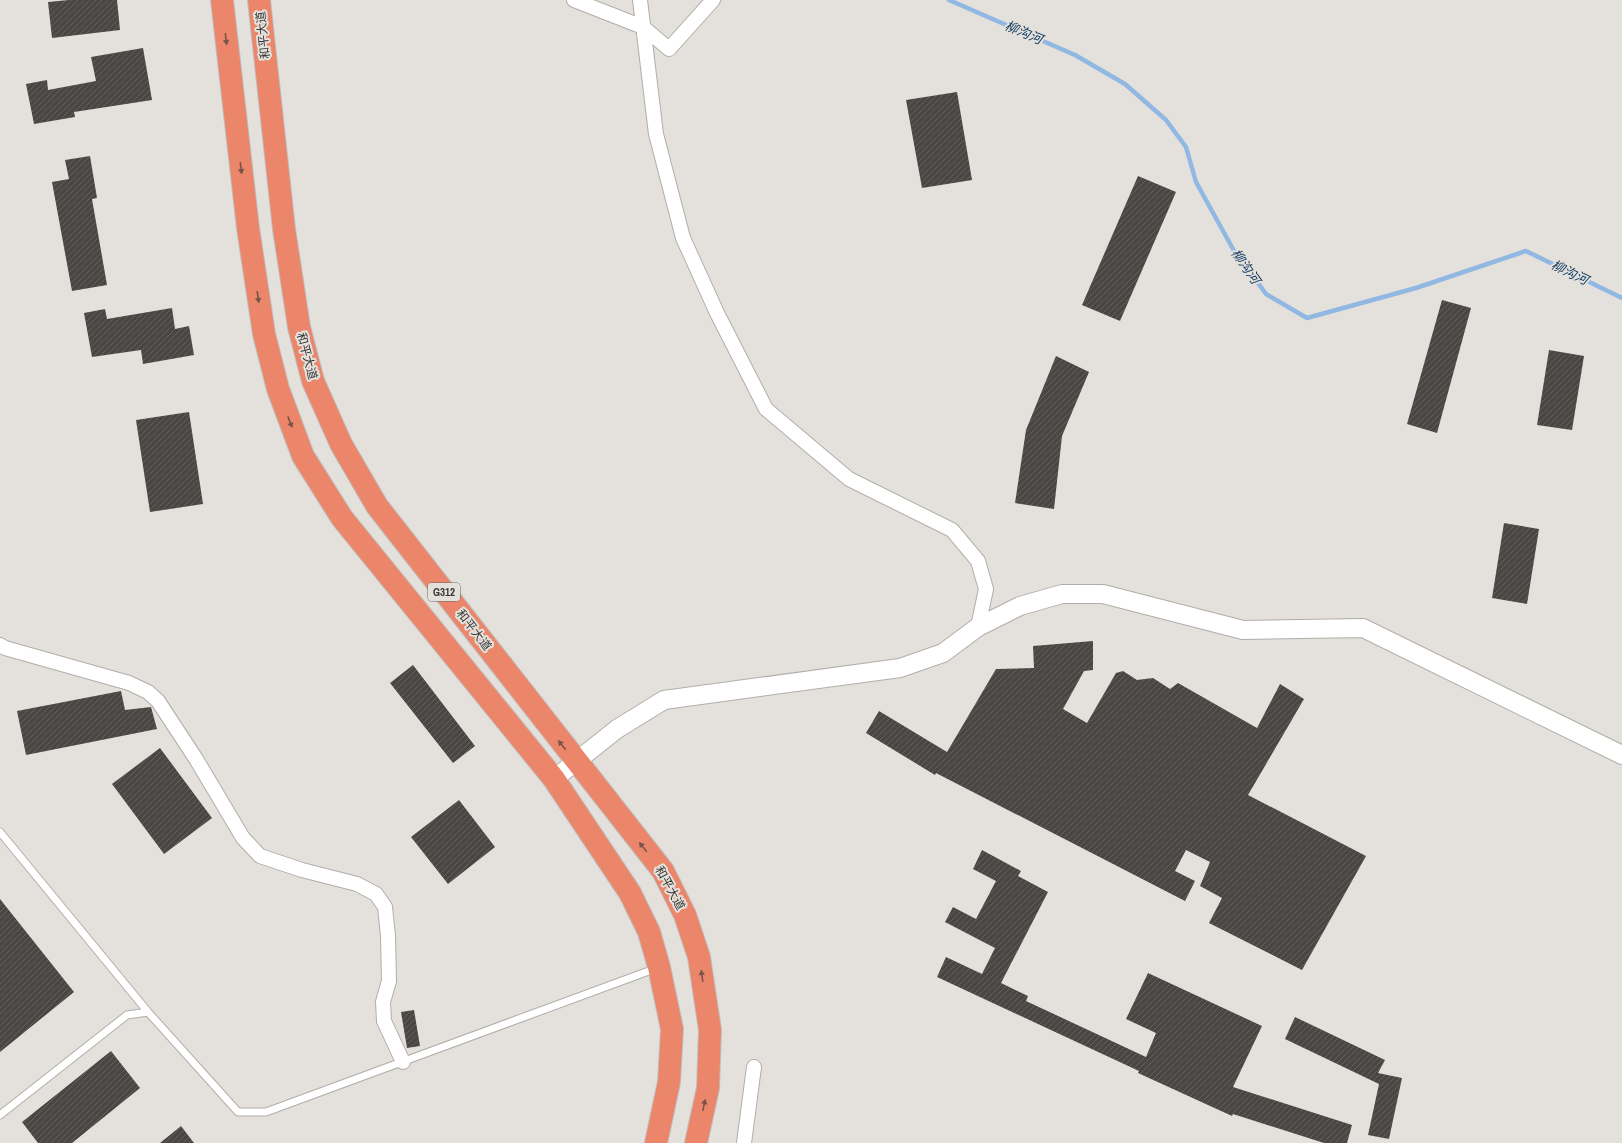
<svg xmlns="http://www.w3.org/2000/svg" width="1622" height="1143" font-family="'Archivo Narrow','Noto Sans SC',sans-serif">
<style>
.lines{fill:none;stroke-linecap:round;stroke-linejoin:round}
.stream{stroke:#91b8e2;stroke-width:4.5}
.building{fill:url(#building-hatch)}
.service-casing{stroke:#b1aeaa;stroke-width:9}
.minor-casing{stroke:#b1aeaa;stroke-width:16}
.tertiary-casing{stroke:#b1aeaa;stroke-width:20}
.trunk-casing{stroke:#bfbfbe;stroke-width:24}
.service{stroke:#fff;stroke-width:7}
.minor{stroke:#fff;stroke-width:14}
.tertiary{stroke:#fff;stroke-width:18}
.trunk{stroke:#ec866b;stroke-width:22}
.oneway{fill:#775348}
.labels{text-anchor:middle;stroke-width:4;stroke-linejoin:round;paint-order:stroke}
.shield{fill:#e4e1dc;stroke:#6c6a67;stroke-width:1}
.shield-label{font-size:11px;font-weight:bold;fill:#383735}
.street-label{font-size:12px;fill:#383735;stroke:#e4e1dc}
.water-label{font-size:13px;font-style:italic;fill:#103b62;stroke:#e4e1dc}
</style>
<defs>
<pattern id="building-hatch" width="6" height="6" patternUnits="userSpaceOnUse"><rect width="6" height="6" fill="#494743"/><path d="M-1 1l2-2M0 6l6-6M5 7l2-2" fill="none" stroke="#61605c"/></pattern>
</defs>
<rect width="100%" height="100%" fill="#e4e1dc"/>
<g class="lines">
<path class="stream" d="M 949,0 L 1075,55 L 1125,84 L 1166,120 L 1186,147 L 1196,182 L 1233,249 L 1266,294 L 1307,318 L 1416,288 L 1526,251 L 1622,298"/>
</g>
<path class="building" d="M 69,0 L 117,0 L 120,30 L 52,38 L 48,2 Z
M 143,48 L 152,100 L 74,112 L 75,117 L 34,124 L 26,84 L 47,80 L 48,90 L 96,81 L 91,57 Z
M 957,92 L 972,180 L 922,188 L 906,100 Z
M 90,156 L 97,198 L 92,199 L 107,285 L 72,291 L 52,182 L 69,179 L 65,160 Z
M 1138,176 L 1176,192 L 1120,321 L 1082,305 Z
M 1442,300 L 1471,308 L 1437,433 L 1407,424 Z
M 172,308 L 175,329 L 189,326 L 194,355 L 143,364 L 141,350 L 92,357 L 84,313 L 105,309 L 107,319 Z
M 1549,350 L 1584,356 L 1572,430 L 1537,425 Z
M 1056,356 L 1089,372 L 1062,436 L 1054,509 L 1015,503 L 1026,430 Z
M 189,412 L 203,504 L 150,512 L 136,420 Z
M 1504,523 L 1539,529 L 1527,604 L 1492,598 Z
M 1093,641 L 1093,670 L 1084,671 L 1063,709 L 1087,723 L 1116,673 L 1123,671 L 1137,680 L 1153,678 L 1170,689 L 1178,683 L 1257,728 L 1280,684 L 1304,699 L 1248,795 L 1366,856 L 1302,970 L 1209,923 L 1222,898 L 1200,886 L 1210,862 L 1186,850 L 1175,871 L 1195,881 L 1185,901 L 936,773 L 935,775 L 866,733 L 879,711 L 947,752 L 996,669 L 1034,668 L 1033,646 Z
M 413,665 L 475,746 L 453,763 L 390,683 Z
M 121,691 L 125,710 L 151,707 L 157,729 L 26,755 L 17,711 Z
M 160,748 L 212,818 L 164,854 L 112,784 Z
M 459,800 L 495,847 L 448,884 L 411,837 Z
M 982,850 L 1021,871 L 1018,876 L 1048,892 L 1001,983 L 1028,996 L 1026,1001 L 1146,1057 L 1156,1033 L 1126,1019 L 1148,973 L 1262,1026 L 1233,1087 L 1352,1125 L 1347,1143 L 1324,1143 L 1233,1114 L 1232,1116 L 1138,1073 L 1139,1071 L 937,977 L 946,957 L 982,974 L 995,948 L 945,922 L 953,907 L 976,919 L 996,881 L 973,869 Z
M 0,899 L 74,992 L 0,1052 Z
M 414,1010 L 420,1046 L 407,1048 L 401,1012 Z
M 1295,1017 L 1385,1060 L 1378,1073 L 1402,1078 L 1389,1139 L 1368,1135 L 1379,1084 L 1285,1039 Z
M 111,1051 L 140,1088 L 72,1143 L 38,1143 L 22,1122 Z
M 181,1126 L 194,1143 L 160,1143 Z"/>
<g class="lines">
<g class="service-casing">
<path id="service" d="M 0,832 L 148,1012
M 0,1115 L 127,1015 L 148,1012 L 238,1112 L 266,1112 L 657,968"/>
</g>
<g class="minor-casing">
<path id="minor" d="M 574,0 L 643,27 L 669,49 L 713,0
M 640,0 L 656,134 L 683,238 L 717,313 L 766,409 L 849,479 L 952,530 L 978,561 L 986,589 L 978,627
M 0,645 L 5,648 L 129,683 L 148,692 L 158,701 L 196,759 L 243,838 L 260,856 L 302,870 L 357,884 L 376,894 L 385,907 L 388,936 L 389,981 L 383,1002 L 384,1021 L 403,1062
M 744,1143 L 754,1067"/>
</g>
<g class="tertiary-casing">
<path id="tertiary" d="M 554,779 L 617,729 L 664,700 L 900,668 L 943,653 L 978,627 L 1020,606 L 1062,594 L 1103,594 L 1243,630 L 1363,628 L 1622,755"/>
</g>
<g class="trunk-casing">
<path id="trunk" d="M 222,0 L 248,228 L 264,334 L 278,389 L 303,456 L 342,518 L 554,779 L 630,893 L 649,932 L 659,967 L 672,1029 L 669,1082 L 656,1143
M 259,0 L 284,229 L 299,327 L 313,381 L 341,444 L 377,506 L 663,871 L 685,915 L 699,957 L 710,1030 L 708,1088 L 696,1143"/>
</g>
<use href="#service" class="service"/>
<use href="#minor" class="minor"/>
<use href="#tertiary" class="tertiary"/>
<use href="#trunk" class="trunk"/>
</g>
<defs><path id="oneway-solid" d="M-6-.8H1V-3.2L6.5 0L1 3.2V.8H-6Z"/></defs>
<g class="oneway">
<use href="#oneway-solid" transform="translate(226 39) rotate(83)"/>
<use href="#oneway-solid" transform="translate(241 168) rotate(83)"/>
<use href="#oneway-solid" transform="translate(258 297) rotate(82)"/>
<use href="#oneway-solid" transform="translate(290 422) rotate(69)"/>
<use href="#oneway-solid" transform="translate(562 745) rotate(-128)"/>
<use href="#oneway-solid" transform="translate(643 847) rotate(-129)"/>
<use href="#oneway-solid" transform="translate(702 976) rotate(-98)"/>
<use href="#oneway-solid" transform="translate(704 1105) rotate(-78)"/>
</g>
<g class="labels">
<rect class="shield" x="428" y="583" width="32" height="18" rx="3"/>
<g class="shield-label">
<text x="444" y="596">G312</text>
</g>
<g class="street-label">
<text transform="translate(263 35) rotate(-96)" y="4">和平大道</text>
<text transform="translate(307 356) rotate(75)" y="4">和平大道</text>
<text transform="translate(474 630) rotate(52)" y="4">和平大道</text>
<text transform="translate(670 888) rotate(61)" y="4">和平大道</text>
</g>
<g class="water-label">
<text transform="translate(1024 32) rotate(23)" y="5">柳沟河</text>
<text transform="translate(1246 266) rotate(55)" y="5">柳沟河</text>
<text transform="translate(1570 272) rotate(26)" y="5">柳沟河</text>
</g>
</g>
</svg>
